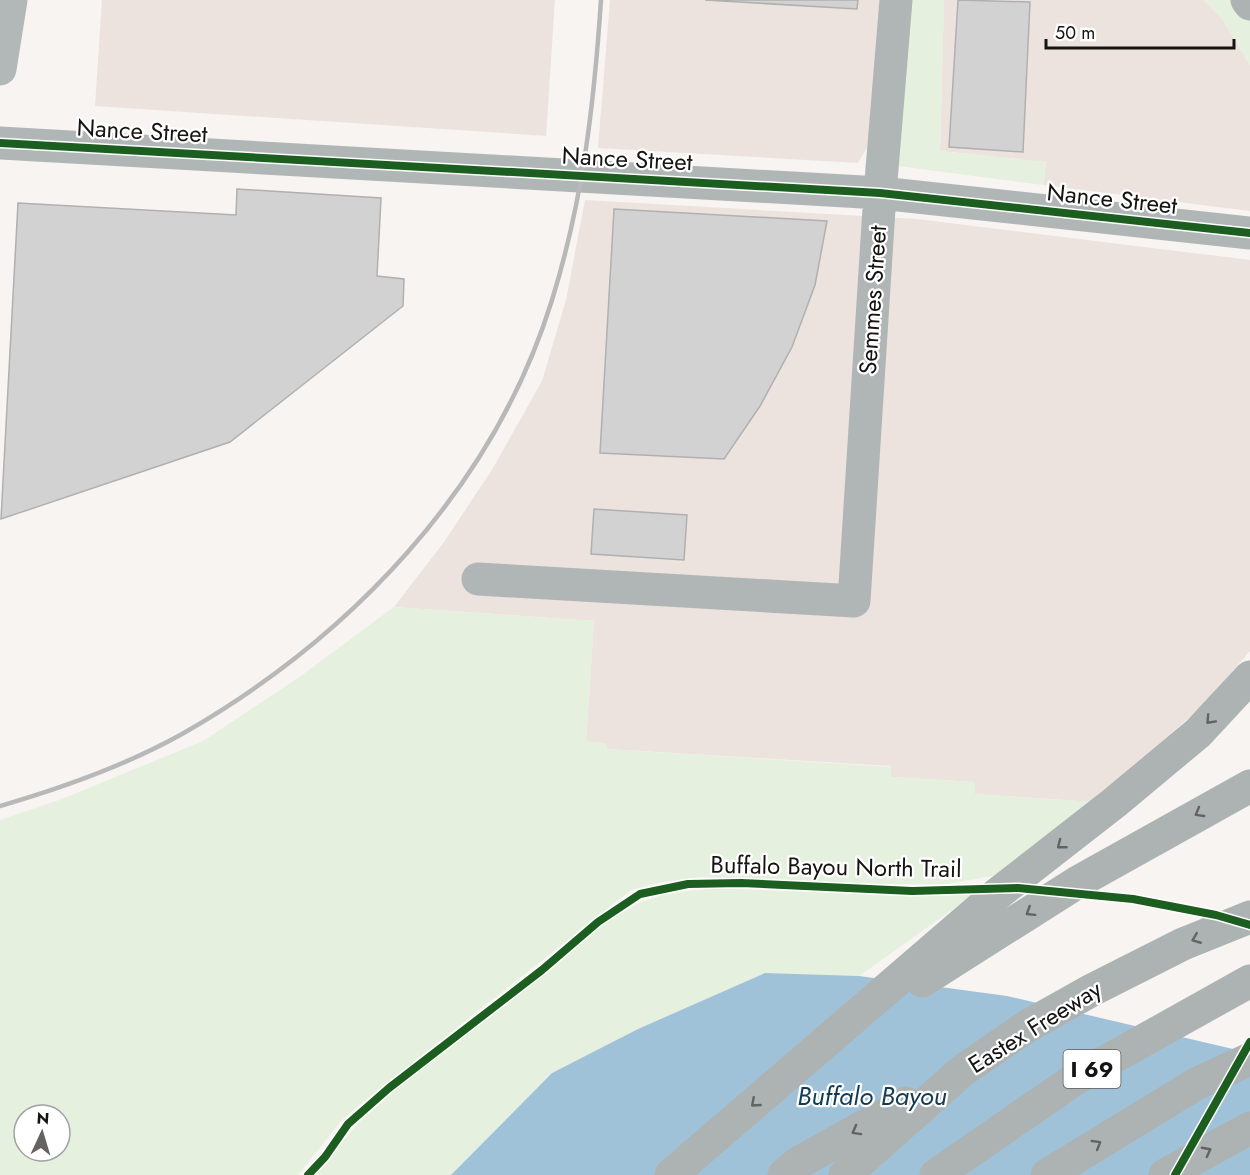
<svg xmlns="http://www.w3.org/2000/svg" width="1250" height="1175" font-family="Jost,sans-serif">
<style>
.built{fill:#ece3df}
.green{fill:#e6f0df;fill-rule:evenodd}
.water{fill:#a0c2d9}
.building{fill:#d3d2d2;stroke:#b1b0b0;stroke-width:1.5}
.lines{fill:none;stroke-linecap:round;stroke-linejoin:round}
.minor{stroke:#b0b6b6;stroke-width:33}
.major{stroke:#b1b8b7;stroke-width:33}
.highway{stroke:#acb3b2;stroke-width:33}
.rail{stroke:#b7b8b7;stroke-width:4.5}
.cycleway-casing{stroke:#fff;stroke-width:11}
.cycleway{stroke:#1b5e20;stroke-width:8}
.oneway{stroke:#616462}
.labels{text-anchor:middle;stroke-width:4.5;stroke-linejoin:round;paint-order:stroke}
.shield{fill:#fff;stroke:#5c5a5a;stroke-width:1.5}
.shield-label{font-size:22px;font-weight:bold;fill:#161413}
.street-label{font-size:24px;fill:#161413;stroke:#fff}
.water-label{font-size:26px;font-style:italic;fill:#123c54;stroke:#fff}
</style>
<rect width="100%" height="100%" fill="#f7f4f2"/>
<path class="built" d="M 102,0 L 555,0 L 546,136 L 95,106 Z
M 610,0 L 881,0 L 868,146 L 858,163 L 598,148 Z
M 944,0 L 1204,0 L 1223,20 L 1250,65 L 1250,211 L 1043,185 L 1046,162 L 940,151 Z
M 585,200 L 917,219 L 1250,260 L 1250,651 L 1202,706 L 1094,802 L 975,794 L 975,782 L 891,777 L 890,766 L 607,749 L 607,744 L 586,742 L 594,621 L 394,607 L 444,542 L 493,468 L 542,381 L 566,300 Z"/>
<path class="green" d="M 908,0 L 944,0 L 940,151 L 1046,162 L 1043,185 L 898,166 Z
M 1204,0 L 1236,0 L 1250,19 L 1250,65 L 1223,20 Z
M 394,607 L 594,621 L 586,741 L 607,744 L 607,749 L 891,767 L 891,777 L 975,782 L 975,794 L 1094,802 L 997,875 L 947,884 L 880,884 L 702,877 L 661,882 L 631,890 L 364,1101 L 341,1121 L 298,1175 L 0,1175 L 0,820 L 62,799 L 203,741 L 298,678 ZM 24,1115 L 60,1115 L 60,1151 L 24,1151 Z
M 713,888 L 905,896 L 977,892 L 859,976 L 765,973 L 638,1029 L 552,1073 L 451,1175 L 316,1175 L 358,1123 L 394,1091 L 608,921 L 639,903 L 665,894 Z"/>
<path class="water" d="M 765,973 L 859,976 L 1007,996 L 1250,1053 L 1250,1175 L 451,1175 L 552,1073 L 638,1029 Z"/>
<path class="building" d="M 705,0 L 858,0 L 857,9 Z
M 958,0 L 1030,2 L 1023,152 L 949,147 Z
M 237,189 L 381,198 L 377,276 L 404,279 L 403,306 L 230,442 L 1,519 L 18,203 L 236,215 Z
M 614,209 L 827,221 L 815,285 L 792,347 L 760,406 L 724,459 L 600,453 Z
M 594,509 L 687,515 L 684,560 L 591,554 Z"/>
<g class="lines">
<path class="minor" d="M 0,143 L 880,193 L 1250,233
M 478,579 L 854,601 L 880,193 L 896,0"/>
<path class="major" d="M 0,69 L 11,0"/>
<path class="highway" d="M 1247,0 L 1250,4
M 922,981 L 1078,882 L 1250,786
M 671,1175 L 996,895 L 1114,803 L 1198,733 L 1250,677
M 784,1175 L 798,1163 L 906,1103
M 845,1175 L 962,1071 L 1026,1027 L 1092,990 L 1183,944 L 1250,917
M 936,1175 L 1078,1077 L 1250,981
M 1047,1175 L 1196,1084 L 1250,1059
M 1165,1175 L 1250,1128"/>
<path class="rail" d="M 0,806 C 62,788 125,766 182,734 C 350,638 494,488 552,300 C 583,200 594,104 601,0"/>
<g class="cycleway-casing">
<path id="cycleway" d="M 0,143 L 880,193 L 1250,233
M 308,1175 L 325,1157 L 348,1124 L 389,1088 L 542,970 L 598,922 L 640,894 L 688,884 L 741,883 L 912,891 L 1018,888 L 1133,899 L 1216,915 L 1250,925
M 1175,1175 L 1250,1042"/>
</g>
<use href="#cycleway" class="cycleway"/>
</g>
<defs><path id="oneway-chevron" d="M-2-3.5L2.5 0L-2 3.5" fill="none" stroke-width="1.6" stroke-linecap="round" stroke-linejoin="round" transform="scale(1.5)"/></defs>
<g class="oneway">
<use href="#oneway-chevron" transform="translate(1210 720) rotate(133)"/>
<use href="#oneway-chevron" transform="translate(1199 813) rotate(150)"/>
<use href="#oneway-chevron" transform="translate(1061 845) rotate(142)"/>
<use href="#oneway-chevron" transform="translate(1030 912) rotate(148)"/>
<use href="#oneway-chevron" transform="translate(1196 939) rotate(158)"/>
<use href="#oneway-chevron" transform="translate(755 1103) rotate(139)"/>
<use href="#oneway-chevron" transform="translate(856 1131) rotate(151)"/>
<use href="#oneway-chevron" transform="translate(1097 1144) rotate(-31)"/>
<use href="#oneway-chevron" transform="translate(1207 1151) rotate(-28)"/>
</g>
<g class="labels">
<rect class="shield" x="1063.5" y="1050" width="57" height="38" rx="4.5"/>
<g class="shield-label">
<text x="1092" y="1077">I 69</text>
</g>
<g class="street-label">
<text transform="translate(142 131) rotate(3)" y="8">Nance Street</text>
<text transform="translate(627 159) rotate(3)" y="8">Nance Street</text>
<text transform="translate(1112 199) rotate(6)" y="8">Nance Street</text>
<text transform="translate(873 300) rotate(-86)" y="8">Semmes Street</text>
<text transform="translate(836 867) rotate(1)" y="8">Buffalo Bayou North Trail</text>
<text transform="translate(1035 1027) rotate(-32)" y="8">Eastex Freeway</text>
</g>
<g class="water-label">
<text x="872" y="1105">Buffalo Bayou</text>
</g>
</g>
<g transform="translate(42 1133) rotate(4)"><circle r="28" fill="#ffffff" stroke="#a2a1a1" stroke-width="1.5"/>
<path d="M0-4.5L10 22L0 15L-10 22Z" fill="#656261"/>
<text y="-9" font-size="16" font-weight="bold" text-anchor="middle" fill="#161413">N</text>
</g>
<path d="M1046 39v9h188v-9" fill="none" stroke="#161413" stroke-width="3"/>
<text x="1055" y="39" font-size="18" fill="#161413" stroke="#ffffff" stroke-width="4.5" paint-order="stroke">50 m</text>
</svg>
